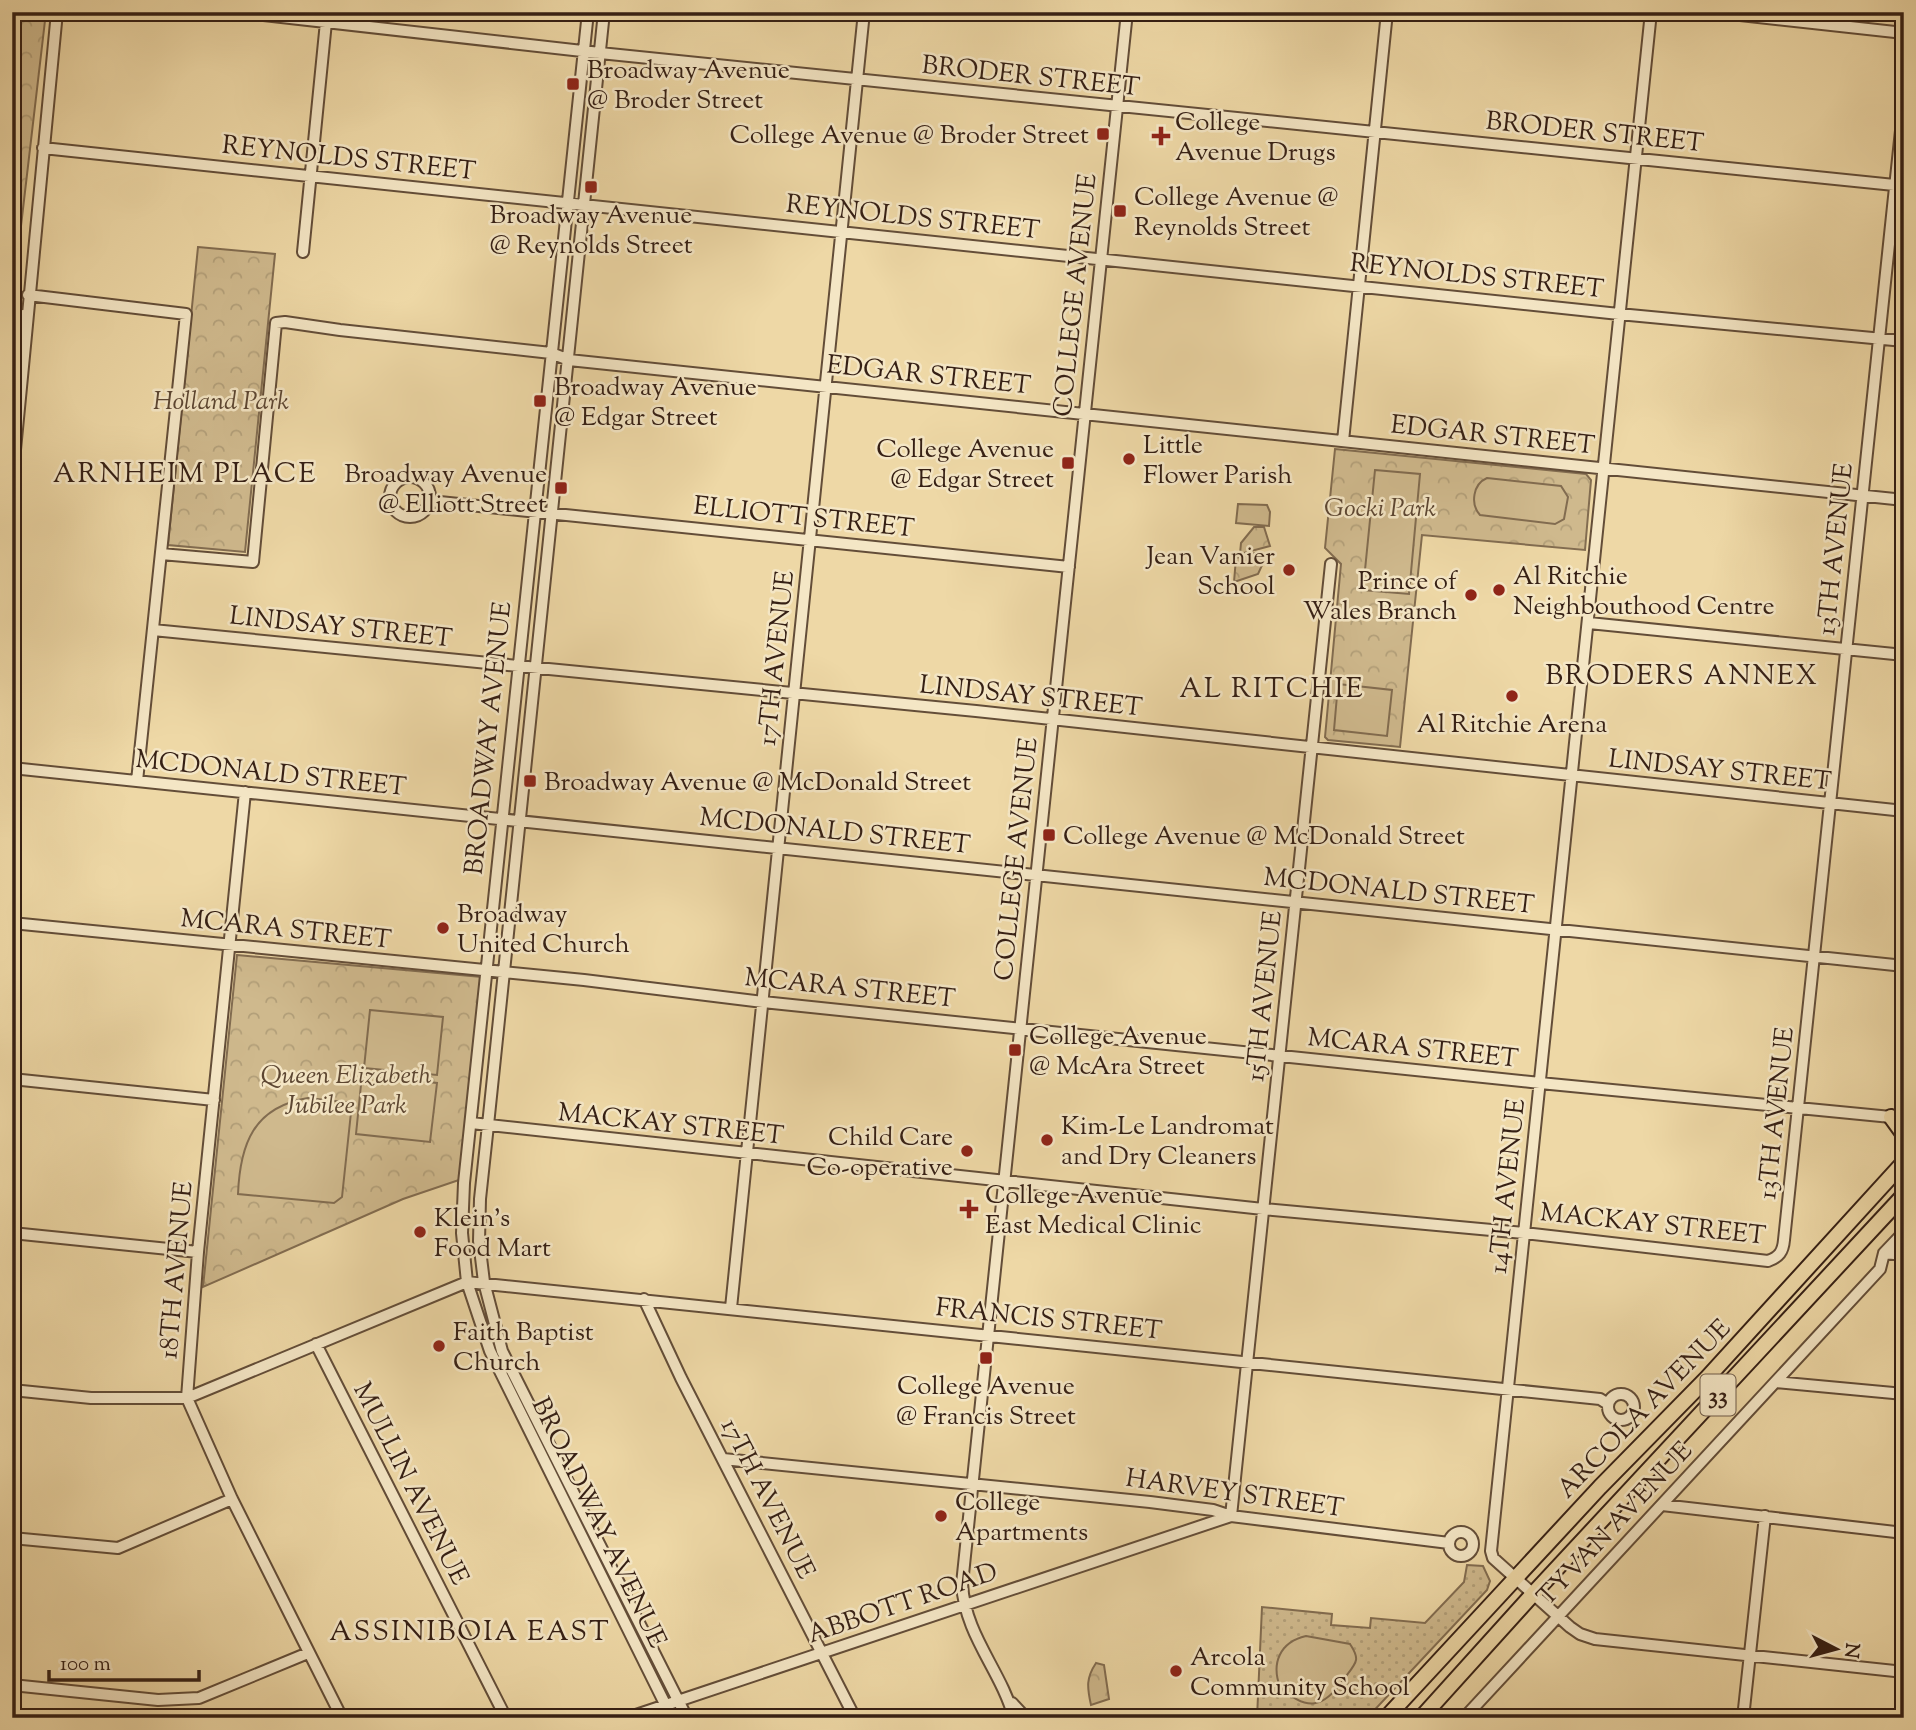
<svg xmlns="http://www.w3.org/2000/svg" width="1916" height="1730" font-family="'Sorts Mill Goudy',serif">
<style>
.grass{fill:url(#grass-dots);stroke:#826c50;stroke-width:2}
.park{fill:url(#park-crowns);stroke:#826c50;stroke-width:2}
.pitch{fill:#cfb98d;stroke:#826c50;stroke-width:2}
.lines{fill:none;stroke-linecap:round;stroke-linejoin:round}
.minor-casing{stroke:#634d38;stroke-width:14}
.major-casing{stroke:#351f14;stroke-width:18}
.minor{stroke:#f4e6c5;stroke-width:10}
.major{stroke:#eed8a6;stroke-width:14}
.poi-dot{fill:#8f2418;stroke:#f4e6c5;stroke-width:2.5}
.labels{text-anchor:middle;stroke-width:5;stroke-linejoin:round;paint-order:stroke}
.shield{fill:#f4e6c5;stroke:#6e5b49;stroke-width:2}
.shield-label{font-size:24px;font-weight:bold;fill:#351f14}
.poi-label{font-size:26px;fill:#351f14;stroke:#f4e6c5;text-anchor:start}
.street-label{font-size:26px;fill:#351f14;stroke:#f4e6c5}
.park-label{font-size:26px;font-style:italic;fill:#5c4632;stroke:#f4e6c5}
.neighbourhood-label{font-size:28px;letter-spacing:2px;fill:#351f14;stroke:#f4e6c5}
</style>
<defs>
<pattern id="grass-dots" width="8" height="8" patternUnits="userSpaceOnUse" patternTransform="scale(1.75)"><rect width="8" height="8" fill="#cfb98d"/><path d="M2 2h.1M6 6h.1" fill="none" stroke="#b29f79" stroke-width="1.8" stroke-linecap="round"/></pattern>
<pattern id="park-crowns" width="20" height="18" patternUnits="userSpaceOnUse" patternTransform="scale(1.75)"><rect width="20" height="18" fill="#cfb98d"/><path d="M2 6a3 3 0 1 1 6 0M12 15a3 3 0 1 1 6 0" fill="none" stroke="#b29f79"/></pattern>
</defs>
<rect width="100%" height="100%" fill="#eed8a6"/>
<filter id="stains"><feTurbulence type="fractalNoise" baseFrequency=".00286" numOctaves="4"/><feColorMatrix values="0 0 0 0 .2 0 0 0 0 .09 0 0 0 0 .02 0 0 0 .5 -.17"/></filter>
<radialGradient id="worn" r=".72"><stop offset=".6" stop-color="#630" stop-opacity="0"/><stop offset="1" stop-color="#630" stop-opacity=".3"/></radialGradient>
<path class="grass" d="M 1467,1565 L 1483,1566 L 1490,1581 L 1487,1590 L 1367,1718 L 1257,1718 L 1262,1607 L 1332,1614 L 1331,1625 L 1370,1628 L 1371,1618 L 1425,1623 L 1464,1582 Z"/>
<path class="park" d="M 12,12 L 46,12 L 12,303 Z
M 198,247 L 275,254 L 245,552 L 168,545 Z
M 1335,449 L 1586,474 L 1591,480 L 1585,550 L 1422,535 L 1400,747 L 1328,740 L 1325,737 L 1341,564 L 1325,548 Z
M 1254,527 L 1264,527 L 1270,546 L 1240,554 L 1241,543 Z
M 1259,552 L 1264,561 L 1258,574 L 1234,582 L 1236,558 Z
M 237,955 L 482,977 L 459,1180 L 403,1199 L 203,1287 Z
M 1096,1663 L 1104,1665 L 1109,1699 L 1091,1705 C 1087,1687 1086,1678 1096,1663 Z"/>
<path class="pitch" d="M 1375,470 L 1420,474 L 1409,594 L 1363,590 Z
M 1487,478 L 1561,486 L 1568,497 L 1564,519 L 1555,524 L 1480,515 C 1470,504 1473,484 1487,478 Z
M 1238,504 L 1267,505 L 1270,512 L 1269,526 L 1236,523 Z
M 1338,684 L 1392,690 L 1387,736 L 1334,730 Z
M 370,1010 L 443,1017 L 437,1075 L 364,1068 Z
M 362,1075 L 437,1083 L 430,1142 L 356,1134 Z
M 308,1098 L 352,1103 L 342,1197 L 334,1203 L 238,1194 C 240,1145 253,1107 308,1098 Z
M 1306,1636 L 1350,1644 C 1353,1649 1357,1654 1356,1660 C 1355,1666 1348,1673 1344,1679 C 1324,1708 1307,1712 1280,1687 C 1271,1663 1280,1642 1306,1636 Z"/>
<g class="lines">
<g class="minor-casing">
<path id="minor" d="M 237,12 L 600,53 L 1904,186
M 588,12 L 464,1183 L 462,1233 L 467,1282 L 490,1351 L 672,1718
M 604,12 L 488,1125 L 480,1199 L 479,1241 L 484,1282 L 502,1351 L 687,1718
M 1651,12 L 1491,1551 L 1493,1558 L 1570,1627 L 1580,1634 L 1595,1639 L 1904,1672
M 1713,12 L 1904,33
M 43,148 L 1619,314 L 1904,341
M 303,252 L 327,12
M 28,295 L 186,314 L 137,781
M 12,343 L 23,315
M 1343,441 L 1387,12
M390 497a20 20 0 1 1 40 0a20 20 0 1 1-40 0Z
M 12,481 L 57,12
M 430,501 L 1069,567
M 161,554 L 253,562 L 276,323 L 285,322 L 340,330 L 551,353 L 569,360 L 1904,500
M 1589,623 L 1904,655
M 153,630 L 976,711 L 1904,811
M 12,768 L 1904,966
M 245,792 L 198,1252 L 187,1398 L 232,1499 L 342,1718
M 12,923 L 584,980 L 763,1002 L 1540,1083 L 1891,1117
M 12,1079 L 214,1100
M 471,1123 L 1263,1209 L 1524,1233 L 1768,1261 C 1779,1257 1783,1252 1784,1240 L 1904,102
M 12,1233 L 198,1252
M 1884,1253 L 1904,1255
M 644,1299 L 681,1378 L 855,1718
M 731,1308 L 864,12
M 316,1344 L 506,1718
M 1776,1382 L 1904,1394
M 12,1390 L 91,1398 L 187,1398 L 467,1282 L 1600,1399 L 1608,1404
M1608 1407a13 13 0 1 1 26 0a13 13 0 1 1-26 0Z
M 723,1459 L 1150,1502 L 1213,1510 L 1231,1516 L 1449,1543
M 1662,1505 L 1904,1533
M 1231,1516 L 1331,564
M1449 1544a12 12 0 1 1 24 0a12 12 0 1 1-24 0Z
M 12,1538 L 118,1548 L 232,1499
M 12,1685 L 158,1700 L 199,1698 L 308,1653
M 1012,1703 L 1026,1718
M 627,1718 L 1231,1516
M 1014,1718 C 1001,1670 965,1636 962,1584 L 1127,12
M 1464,1718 L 1880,1269 L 1884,1253 L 1904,1232
M 1743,1718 L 1765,1516"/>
</g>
<g class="major-casing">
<path id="major" d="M 1891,1117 L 1904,1135
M 1386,1718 L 1600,1487 L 1707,1378 L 1904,1162
M 1421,1718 L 1533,1594 L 1904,1195"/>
</g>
<use href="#minor" class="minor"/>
<use href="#major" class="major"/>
</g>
<g class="poi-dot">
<rect x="566" y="77" width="14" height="14" rx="3.5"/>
<rect x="1096" y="127" width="14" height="14" rx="3.5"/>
<path d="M1157.5 125.5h7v7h7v7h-7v7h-7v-7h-7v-7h7z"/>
<rect x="584" y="180" width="14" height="14" rx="3.5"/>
<rect x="1113" y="204" width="14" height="14" rx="3.5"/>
<rect x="533" y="394" width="14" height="14" rx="3.5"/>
<circle cx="1129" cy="459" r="7"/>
<rect x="1061" y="456" width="14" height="14" rx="3.5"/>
<rect x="554" y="481" width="14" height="14" rx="3.5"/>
<circle cx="1289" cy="570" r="7"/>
<circle cx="1499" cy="590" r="7"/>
<circle cx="1471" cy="595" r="7"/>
<circle cx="1512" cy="696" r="7"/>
<rect x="523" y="774" width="14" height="14" rx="3.5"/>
<rect x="1042" y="828" width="14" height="14" rx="3.5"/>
<circle cx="443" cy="928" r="7"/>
<rect x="1008" y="1043" width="14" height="14" rx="3.5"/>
<circle cx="1047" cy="1140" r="7"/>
<circle cx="967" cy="1151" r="7"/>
<path d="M965.5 1198.5h7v7h7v7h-7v7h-7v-7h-7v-7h7z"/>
<circle cx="420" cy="1232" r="7"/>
<circle cx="439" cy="1346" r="7"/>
<rect x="979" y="1351" width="14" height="14" rx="3.5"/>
<circle cx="941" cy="1516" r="7"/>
<circle cx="1176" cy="1671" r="7"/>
</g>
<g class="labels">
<rect class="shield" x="1700.5" y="1374.5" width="35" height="41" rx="5"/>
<g class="shield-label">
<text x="1718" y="1403">33</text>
</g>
<g class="poi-label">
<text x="587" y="78">Broadway Avenue<tspan x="587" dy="30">@ Broder Street</tspan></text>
<text x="1175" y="130">College<tspan x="1175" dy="30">Avenue Drugs</tspan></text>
<text x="1089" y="143" text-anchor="end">College Avenue @ Broder Street</text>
<text x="1134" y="205">College Avenue @<tspan x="1134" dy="30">Reynolds Street</tspan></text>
<text x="591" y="223" text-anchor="middle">Broadway Avenue<tspan x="591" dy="30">@ Reynolds Street</tspan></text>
<text x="554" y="395">Broadway Avenue<tspan x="554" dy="30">@ Edgar Street</tspan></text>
<text x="1143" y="453">Little<tspan x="1143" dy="30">Flower Parish</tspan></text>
<text x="1054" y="457" text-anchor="end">College Avenue<tspan x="1054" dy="30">@ Edgar Street</tspan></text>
<text x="547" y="482" text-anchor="end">Broadway Avenue<tspan x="547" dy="30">@ Elliott Street</tspan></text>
<text x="1275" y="564" text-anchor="end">Jean Vanier<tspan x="1275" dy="30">School</tspan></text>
<text x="1513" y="584">Al Ritchie<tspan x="1513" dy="30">Neighbouthood Centre</tspan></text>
<text x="1457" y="589" text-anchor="end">Prince of<tspan x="1457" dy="30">Wales Branch</tspan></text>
<text x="1512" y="732" text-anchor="middle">Al Ritchie Arena</text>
<text x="544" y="790">Broadway Avenue @ McDonald Street</text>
<text x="1063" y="844">College Avenue @ McDonald Street</text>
<text x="457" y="922">Broadway<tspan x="457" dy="30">United Church</tspan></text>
<text x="1029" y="1044">College Avenue<tspan x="1029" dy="30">@ McAra Street</tspan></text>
<text x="1061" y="1134">Kim-Le Landromat<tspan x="1061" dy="30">and Dry Cleaners</tspan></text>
<text x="953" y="1145" text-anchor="end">Child Care<tspan x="953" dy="30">Co-operative</tspan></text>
<text x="985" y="1203">College Avenue<tspan x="985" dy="30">East Medical Clinic</tspan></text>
<text x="434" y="1226">Klein's<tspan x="434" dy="30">Food Mart</tspan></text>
<text x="453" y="1340">Faith Baptist<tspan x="453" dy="30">Church</tspan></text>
<text x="986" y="1394" text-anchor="middle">College Avenue<tspan x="986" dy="30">@ Francis Street</tspan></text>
<text x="955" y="1510">College<tspan x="955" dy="30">Apartments</tspan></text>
<text x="1190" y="1665">Arcola<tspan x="1190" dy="30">Community School</tspan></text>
</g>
<g class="street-label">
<text transform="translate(1031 75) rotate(6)" y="9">BRODER STREET</text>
<text transform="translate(1595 131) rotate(6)" y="9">BRODER STREET</text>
<text transform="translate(349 157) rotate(6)" y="9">REYNOLDS STREET</text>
<text transform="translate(913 216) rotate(6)" y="9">REYNOLDS STREET</text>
<text transform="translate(1477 275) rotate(6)" y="9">REYNOLDS STREET</text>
<text transform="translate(1074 295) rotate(-84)" y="9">COLLEGE AVENUE</text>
<text transform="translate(929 374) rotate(6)" y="9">EDGAR STREET</text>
<text transform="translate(1493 434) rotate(6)" y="9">EDGAR STREET</text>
<text transform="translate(804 516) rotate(6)" y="9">ELLIOTT STREET</text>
<text transform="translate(1834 549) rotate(-84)" y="9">13TH AVENUE</text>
<text transform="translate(341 626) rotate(6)" y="9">LINDSAY STREET</text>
<text transform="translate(775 658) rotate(-84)" y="9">17TH AVENUE</text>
<text transform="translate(1031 695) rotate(6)" y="9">LINDSAY STREET</text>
<text transform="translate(487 738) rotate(-84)" y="9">BROADWAY AVENUE</text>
<text transform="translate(1720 769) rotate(6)" y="9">LINDSAY STREET</text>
<text transform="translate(271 772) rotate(6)" y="9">MCDONALD STREET</text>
<text transform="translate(835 830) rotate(6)" y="9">MCDONALD STREET</text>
<text transform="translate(1015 859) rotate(-84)" y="9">COLLEGE AVENUE</text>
<text transform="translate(1399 890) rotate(6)" y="9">MCDONALD STREET</text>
<text transform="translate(286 928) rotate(6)" y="9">MCARA STREET</text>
<text transform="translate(850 987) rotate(6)" y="9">MCARA STREET</text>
<text transform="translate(1263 996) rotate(-84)" y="9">15TH AVENUE</text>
<text transform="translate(1413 1047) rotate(6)" y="9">MCARA STREET</text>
<text transform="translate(1775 1113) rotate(-84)" y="9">13TH AVENUE</text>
<text transform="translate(671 1123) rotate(6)" y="9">MACKAY STREET</text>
<text transform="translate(1506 1186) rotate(-84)" y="9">14TH AVENUE</text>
<text transform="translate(1653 1223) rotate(6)" y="9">MACKAY STREET</text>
<text transform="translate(175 1270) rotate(-85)" y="9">18TH AVENUE</text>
<text transform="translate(1049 1318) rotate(6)" y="9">FRANCIS STREET</text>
<text transform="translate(1643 1408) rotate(-46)" y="9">ARCOLA AVENUE</text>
<text transform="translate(412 1483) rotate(63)" y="9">MULLIN AVENUE</text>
<text transform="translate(1235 1492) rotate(8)" y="9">HARVEY STREET</text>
<text transform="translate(769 1498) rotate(63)" y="9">17TH AVENUE</text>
<text transform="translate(600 1522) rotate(64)" y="9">BROADWAY AVENUE</text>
<text transform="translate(1614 1523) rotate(-47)" y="9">TYVAN AVENUE</text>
<text transform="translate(902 1602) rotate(-19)" y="9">ABBOTT ROAD</text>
</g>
<g class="park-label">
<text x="221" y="409">Holland Park</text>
<text x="1380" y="516">Gocki Park</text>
<text x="346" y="1083">Queen Elizabeth<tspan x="346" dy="30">Jubilee Park</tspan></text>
</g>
<g class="neighbourhood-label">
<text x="185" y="482">ARNHEIM PLACE</text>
<text x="1682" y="684">BRODERS ANNEX</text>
<text x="1272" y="697">AL RITCHIE</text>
<text x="470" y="1640">ASSINIBOIA EAST</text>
</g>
</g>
<rect width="1916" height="1730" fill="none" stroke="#eed8a6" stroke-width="42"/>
<rect x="14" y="14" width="1888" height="1702" fill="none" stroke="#351f14" stroke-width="3.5"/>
<rect x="21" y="21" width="1874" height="1688" fill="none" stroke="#351f14" stroke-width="2"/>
<g transform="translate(1836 1649) rotate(96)" stroke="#f4e6c5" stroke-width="5" paint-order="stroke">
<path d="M0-5L12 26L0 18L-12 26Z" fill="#351f14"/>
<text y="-10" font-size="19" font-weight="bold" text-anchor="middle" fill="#351f14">N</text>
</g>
<path d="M49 1670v10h150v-10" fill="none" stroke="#351f14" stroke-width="3.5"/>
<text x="60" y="1670" font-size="21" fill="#351f14" stroke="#f4e6c5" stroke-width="5" paint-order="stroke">100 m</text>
<rect width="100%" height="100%" filter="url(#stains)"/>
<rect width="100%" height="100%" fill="url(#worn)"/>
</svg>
